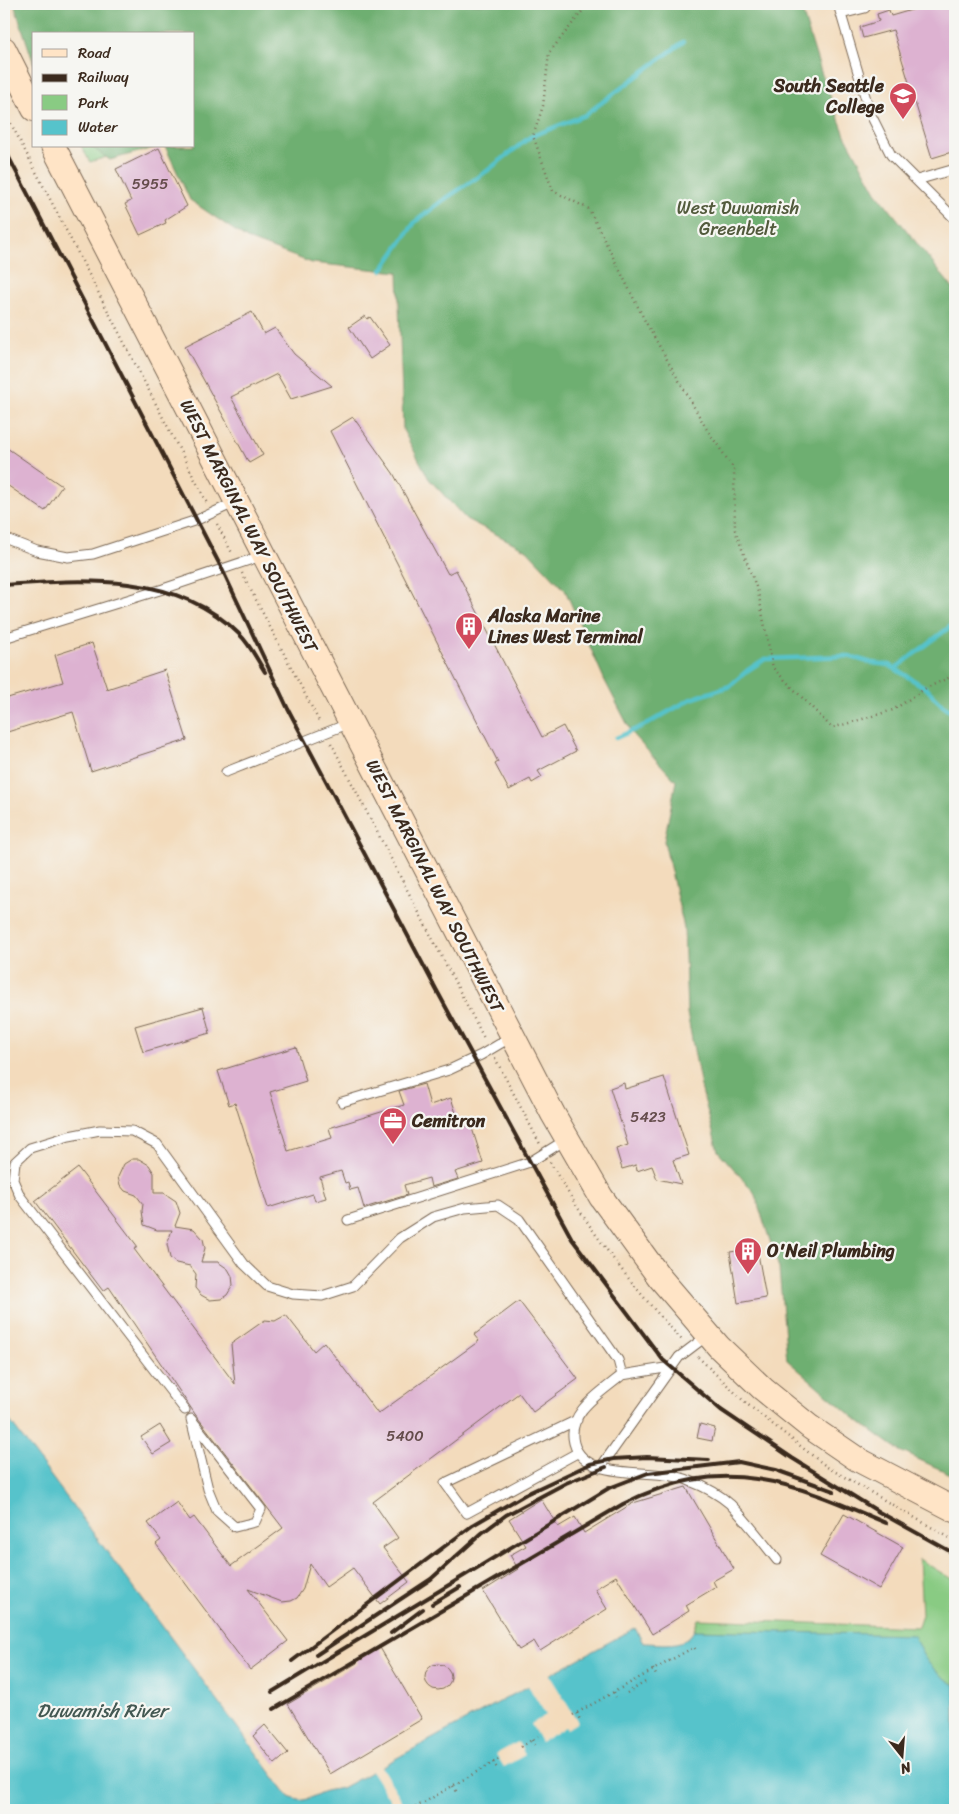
<svg xmlns="http://www.w3.org/2000/svg" width="959" height="1814" font-family="Sriracha,sans-serif">
<style>
.green{fill:#89cb83;stroke:#627a50}
.forest{fill:#6eaf71;stroke:#546c48}
.water{fill:#56c3cb;stroke:#487674}
.pier{fill:#f3dbbc}
.lines{fill:none;stroke-linecap:round;stroke-linejoin:round}
.stream{stroke:#56c3cb;stroke-width:4.5}
.building{fill:#ddb2d1}
.lane-casing{stroke:#7b6855;stroke-width:11}
.secondary-casing{stroke:#7b6855;stroke-width:26}
.path{stroke:#7b6855;stroke-width:2.5;stroke-dasharray:1 4;stroke-linecap:butt}
.lane{stroke:#fff;stroke-width:9}
.secondary{stroke:#ffe4c6;stroke-width:24}
.rail{stroke:#3b2a1e;stroke-width:4}
.labels{text-anchor:middle;stroke-width:4.5;stroke-linejoin:round;paint-order:stroke}
.number-label{font-size:15px;fill:#644c4b}
.poi-label{font-size:18px;font-weight:bold;fill:#3b2a1e;stroke:#f6f6f2;text-anchor:start}
.park-label{font-size:18px;fill:#525a3c;stroke:#f6f6f2}
.street-label{font-size:18px;fill:#3b2a1e;stroke:#f6f6f2}
.water-label{font-size:19px;font-style:italic;fill:#435852;stroke:#f6f6f2}
</style>
<rect width="100%" height="100%" fill="#f6f6f2"/>
<filter id="ink" filterUnits="userSpaceOnUse"><feTurbulence type="fractalNoise" baseFrequency=".02" numOctaves="2"/><feDisplacementMap in="SourceGraphic" scale="10" xChannelSelector="R" yChannelSelector="G"/><feConvolveMatrix kernelMatrix="1 2 1 2 8 2 1 2 1" color-interpolation-filters="sRGB"/></filter>
<filter id="wash" filterUnits="userSpaceOnUse"><feTurbulence type="fractalNoise" baseFrequency=".0096" numOctaves="4" result="noise"/><feDisplacementMap in="SourceGraphic" scale="20" xChannelSelector="R" yChannelSelector="G"/><feGaussianBlur stdDeviation="1.12" result="paint"/><feColorMatrix in="noise" values="0 0 0 0 0 0 0 0 0 0 0 0 0 0 0 0 0 1.4 0 .05"/><feComposite in="paint" operator="in"/></filter>
<g filter="url(#wash)">
<rect width="100%" height="100%" fill="#f3dbbc"/>
<path class="green" d="M 81,146 L 144,146 L 90,162 Z
M 919,1559 L 955,1581 L 952,1606 L 955,1625 L 955,1749 L 694,1630 L 698,1619 L 918,1627 L 922,1615 Z"/>
<path class="forest" d="M 14,4 L 800,4 L 821,72 L 845,135 L 876,192 L 955,291 L 955,1476 L 900,1451 L 853,1417 L 787,1360 L 779,1268 L 754,1192 L 718,1151 L 701,1087 L 687,1013 L 684,928 L 664,841 L 676,781 L 633,735 L 605,681 L 565,590 L 527,550 L 466,519 L 429,479 L 403,430 L 398,272 L 312,263 L 247,239 L 190,200 L 165,146 L 194,146 L 194,34 L 34,34 L 34,64 Z
M 90,146 L 160,146 L 110,160 Z"/>
<path class="water" d="M 4,1413 L 289,1797 C 304,1803 305,1800 318,1794 C 325,1790 334,1790 342,1788 L 635,1628 L 643,1643 C 660,1643 685,1649 694,1630 L 914,1635 C 923,1660 933,1671 955,1685 L 955,1810 L 4,1810 Z"/>
<path class="pier" d="M 548,1673 L 578,1722 L 567,1729 L 565,1727 L 541,1742 L 531,1724 L 546,1715 L 527,1684 Z
M 518,1742 L 525,1755 L 504,1767 L 496,1754 Z
M 380,1765 L 408,1810 L 391,1810 L 395,1808 L 371,1770 Z"/>
<g class="lines">
<path class="stream" d="M 382,270 L 415,222 L 442,201 L 487,171 L 530,137 L 585,115 L 683,42
M 896,668 L 955,623
M 616,738 L 647,724 L 691,699 L 730,686 L 748,670 L 765,659 L 848,656 L 872,663 L 889,665 L 926,688 L 943,706 L 955,713"/>
</g>
<g id="blocks">
<path class="building" d="M 932,4 L 955,4 L 955,151 L 932,158 L 893,30 L 863,38 L 860,27 L 879,21 L 877,14 L 889,10 L 891,16 Z
M 159,148 L 187,206 L 165,220 L 166,223 L 140,235 L 125,204 L 131,201 L 116,169 Z
M 252,312 L 264,334 L 275,328 L 294,354 L 332,386 L 291,399 L 277,374 L 231,397 L 263,455 L 249,463 L 185,346 Z
M 365,316 L 367,319 L 370,317 L 390,345 L 370,359 L 349,327 Z
M 353,417 L 393,473 L 448,574 L 456,570 L 542,737 L 563,726 L 576,751 L 538,771 L 542,777 L 532,783 L 530,779 L 509,790 L 495,764 L 498,762 L 330,431 Z
M 4,446 L 62,486 L 45,511 L 4,483 Z
M 92,643 L 107,689 L 165,670 L 187,740 L 91,771 L 73,712 L 4,733 L 4,699 L 63,682 L 55,655 Z
M 203,1007 L 210,1033 L 143,1052 L 135,1026 Z
M 296,1047 L 306,1081 L 270,1092 L 288,1151 L 332,1138 L 329,1128 L 404,1105 L 399,1091 L 424,1084 L 430,1105 L 451,1098 L 461,1128 L 471,1125 L 483,1163 L 455,1172 L 458,1179 L 431,1187 L 429,1178 L 404,1185 L 407,1195 L 364,1208 L 358,1188 L 350,1190 L 348,1182 L 345,1183 L 341,1171 L 320,1177 L 326,1198 L 315,1201 L 313,1194 L 268,1208 L 235,1103 L 229,1105 L 218,1071 Z
M 664,1077 L 689,1155 L 673,1160 L 681,1184 L 657,1179 L 652,1166 L 637,1171 L 636,1165 L 622,1169 L 616,1149 L 628,1145 L 610,1088 L 624,1083 L 625,1089 Z
M 132,1159 L 139,1159 L 149,1165 L 154,1173 L 154,1193 L 164,1193 L 176,1201 L 180,1213 L 175,1226 L 194,1229 L 203,1239 L 205,1248 L 201,1262 L 218,1262 L 228,1269 L 232,1276 L 233,1285 L 227,1295 L 221,1299 L 210,1300 L 201,1295 L 195,1288 L 196,1274 L 190,1266 L 176,1263 L 170,1258 L 167,1244 L 172,1230 L 157,1230 L 144,1225 L 142,1211 L 143,1204 L 136,1195 L 125,1191 L 120,1185 L 118,1177 L 124,1164 Z
M 78,1168 L 138,1247 L 134,1249 L 235,1384 L 231,1344 L 265,1320 L 275,1321 L 286,1315 L 314,1351 L 324,1342 L 378,1414 L 479,1341 L 474,1335 L 519,1301 L 578,1379 L 533,1412 L 519,1393 L 373,1502 L 398,1538 L 383,1548 L 409,1582 L 380,1604 L 353,1568 L 326,1587 L 310,1564 L 303,1589 L 297,1598 L 291,1601 L 282,1602 L 248,1589 L 288,1641 L 250,1670 L 156,1544 L 161,1540 L 148,1523 L 177,1502 L 190,1520 L 194,1517 L 231,1566 L 283,1528 L 195,1414 L 109,1287 L 103,1291 L 35,1201 Z
M 757,1248 L 766,1298 L 738,1303 L 730,1252 Z
M 700,1424 L 715,1428 L 712,1441 L 697,1438 Z
M 160,1425 L 171,1443 L 153,1454 L 141,1437 Z
M 686,1487 L 734,1569 L 713,1581 L 716,1587 L 686,1605 L 689,1611 L 652,1634 L 616,1576 L 595,1589 L 607,1609 L 540,1651 L 534,1641 L 519,1650 L 483,1591 L 518,1569 L 510,1555 L 526,1546 L 509,1519 L 541,1499 L 558,1527 L 575,1517 L 584,1533 L 633,1503 Z
M 844,1514 L 903,1547 L 879,1589 L 820,1556 Z
M 379,1646 L 422,1719 L 330,1774 L 288,1704 L 357,1663 L 356,1660 Z
M425 1677a13 13 0 1 1 26 0a13 13 0 1 1-26 0Z
M 265,1725 L 288,1753 L 275,1764 L 253,1736 Z"/>
</g>
</g>
<g filter="url(#ink)">
<use href="#blocks" fill-opacity="0" stroke="#7b6855" stroke-width="1"/>
<g class="lines">
<g class="lane-casing">
<path id="lane" d="M 838,4 L 870,113 L 891,155 L 955,219
M 841,14 L 865,8
M 4,88 L 19,82
M 917,180 L 955,169
M 4,538 L 37,551 L 68,557 L 93,554 L 197,520 L 236,502
M 4,638 L 163,589 L 264,555
M 226,772 L 350,723
M 342,1102 L 449,1070 L 481,1055 L 513,1036
M 348,1220 L 530,1162 L 567,1139
M 622,1375 L 671,1367
M 185,1410 L 20,1196 L 13,1180 L 15,1162 L 30,1148 L 69,1136 L 100,1130 L 132,1131 L 157,1144 L 244,1264 L 267,1286 L 293,1294 L 322,1296 L 353,1286 L 400,1238 L 433,1217 L 465,1208 L 498,1205 L 519,1219 L 618,1360 L 622,1375 C 602,1392 566,1412 574,1443 C 585,1484 658,1466 690,1481 C 703,1486 720,1495 730,1504 C 747,1521 762,1541 777,1560
M 191,1419 L 261,1509 L 255,1522 L 235,1527 L 217,1511 L 208,1489 Z
M 577,1453 L 467,1513 L 445,1483 L 577,1420
M 600,1468 L 679,1357 L 708,1335"/>
</g>
<g class="secondary-casing">
<path id="secondary" d="M 4,49 L 34,109
M 53,146 L 553,1114 L 601,1197 L 660,1278 L 719,1347 L 763,1389 L 810,1427 L 857,1459 L 955,1510"/>
</g>
<path class="path" d="M 588,4 L 549,53 L 543,106 L 533,136 L 553,191 L 589,209 L 645,321 L 706,428 L 734,469 L 735,530 L 758,592 L 773,668 L 832,728 L 893,710 L 926,688 L 955,675
M 4,110 L 207,503
M 217,524 L 233,555
M 242,573 L 320,723
M 331,743 L 485,1040
M 495,1058 L 540,1144
M 550,1162 C 587,1227 631,1286 682,1340
M 698,1357 L 747,1404 L 827,1467 L 955,1541
M 955,1590 L 952,1606 L 955,1625
M 653,1669 L 656,1675
M 614,1692 L 616,1697
M 627,1693 L 647,1681
M 577,1713 L 580,1720
M 573,1715 L 694,1647 L 697,1652
M 532,1740 L 535,1745
M 521,1747 L 538,1736
M 493,1762 L 497,1768
M 453,1786 L 457,1792
M 411,1810 L 499,1759"/>
<use href="#lane" class="lane"/>
<use href="#secondary" class="secondary"/>
<path class="rail" d="M 4,148 L 222,569 L 288,709 L 436,989 L 572,1239 L 663,1360 L 721,1410 L 792,1458 L 879,1512 L 955,1554
M 4,585 C 84,579 177,572 239,634 C 250,644 257,660 265,672
M 432,1604 L 460,1587
M 391,1633 L 423,1609
M 316,1655 L 431,1579 L 482,1533 L 506,1515 L 566,1483 L 606,1467
M 292,1661 L 473,1525 L 526,1494 L 590,1464 L 614,1459 L 647,1457 L 709,1460
M 272,1692 L 609,1488 L 648,1473 L 739,1462 L 776,1470 L 834,1491
M 274,1709 L 623,1504 C 723,1453 791,1482 886,1523"/>
</g>
</g>
<defs>
<g id="university-pin" transform="scale(1.4375)"><path d="M0 17L-7.5 6A9.5 9.5 0 1 1 7.5 6Z" fill="#d1495b" stroke="#f6f6f2"/><path d="M0-5L7-2L0 1L-7-2ZM-4 1L0 2.5L4 1V4Q0 6-4 4Z" fill="#fff"/></g>
<g id="building-pin" transform="scale(1.4375)"><path d="M0 17L-7.5 6A9.5 9.5 0 1 1 7.5 6Z" fill="#d1495b" stroke="#f6f6f2"/><path d="M-4-6H4V6H1V3H-1V6H-4ZM-2.5-4.3h1.7v1.8h-1.7ZM.8-4.3h1.7v1.8H.8ZM-2.5-1h1.7V.8h-1.7ZM.8-1h1.7V.8H.8Z" fill="#fff"/></g>
<g id="office-pin" transform="scale(1.4375)"><path d="M0 17L-7.5 6A9.5 9.5 0 1 1 7.5 6Z" fill="#d1495b" stroke="#f6f6f2"/><path d="M-6-3h4V-5.5h4V-3h4V5H-6ZM-1-4.5V-3h2v-1.5ZM-6 0V1H6V0Z" fill="#fff"/></g>
</defs>
<g fill-rule="evenodd">
<use href="#university-pin" x="903" y="96"/>
<use href="#building-pin" x="469" y="626"/>
<use href="#office-pin" x="393" y="1121"/>
<use href="#building-pin" x="748" y="1251"/>
</g>
<g class="labels">
<g class="number-label">
<text x="150" y="189">5955</text>
<text x="648" y="1122">5423</text>
<text x="405" y="1441">5400</text>
</g>
<g class="poi-label">
<text x="884" y="92" text-anchor="end">South Seattle<tspan x="884" dy="21">College</tspan></text>
<text x="488" y="622">Alaska Marine<tspan x="488" dy="21">Lines West Terminal</tspan></text>
<text x="412" y="1127">Cemitron</text>
<text x="767" y="1257">O'Neil Plumbing</text>
</g>
<g class="park-label">
<text x="738" y="214">West Duwamish<tspan x="738" dy="21">Greenbelt</tspan></text>
</g>
<g class="street-label">
<text transform="translate(249 526) rotate(63)" y="6">WEST MARGINAL WAY SOUTHWEST</text>
<text transform="translate(435 886) rotate(63)" y="6">WEST MARGINAL WAY SOUTHWEST</text>
</g>
<g class="water-label">
<text x="102" y="1717">Duwamish River</text>
</g>
</g>
<rect width="959" height="1814" fill="none" stroke="#f6f6f2" stroke-width="20"/>
<rect x="32" y="32" width="162" height="115" fill="#f6f6f2" stroke="#aba49d"/>
<rect x="42" y="49" width="25" height="8" fill="#ffe4c6" stroke="#aba49d"/>
<text x="78" y="58" font-size="15" fill="#3b2a1e">Road</text>
<rect x="42" y="74" width="25" height="8" fill="#3b2a1e" stroke="#aba49d"/>
<text x="78" y="82" font-size="15" fill="#3b2a1e">Railway</text>
<rect x="42" y="95" width="25" height="15" fill="#89cb83" stroke="#aba49d"/>
<text x="78" y="108" font-size="15" fill="#3b2a1e">Park</text>
<rect x="42" y="120" width="25" height="15" fill="#56c3cb" stroke="#aba49d"/>
<text x="78" y="132" font-size="15" fill="#3b2a1e">Water</text>
<g transform="translate(902 1756) rotate(163)" stroke="#f6f6f2" stroke-width="4" paint-order="stroke">
<path d="M0-4L9 19L0 12L-9 19Z" fill="#3b2a1e"/>
<text y="-8" font-size="14" font-weight="bold" text-anchor="middle" fill="#3b2a1e">N</text>
</g>
</svg>
